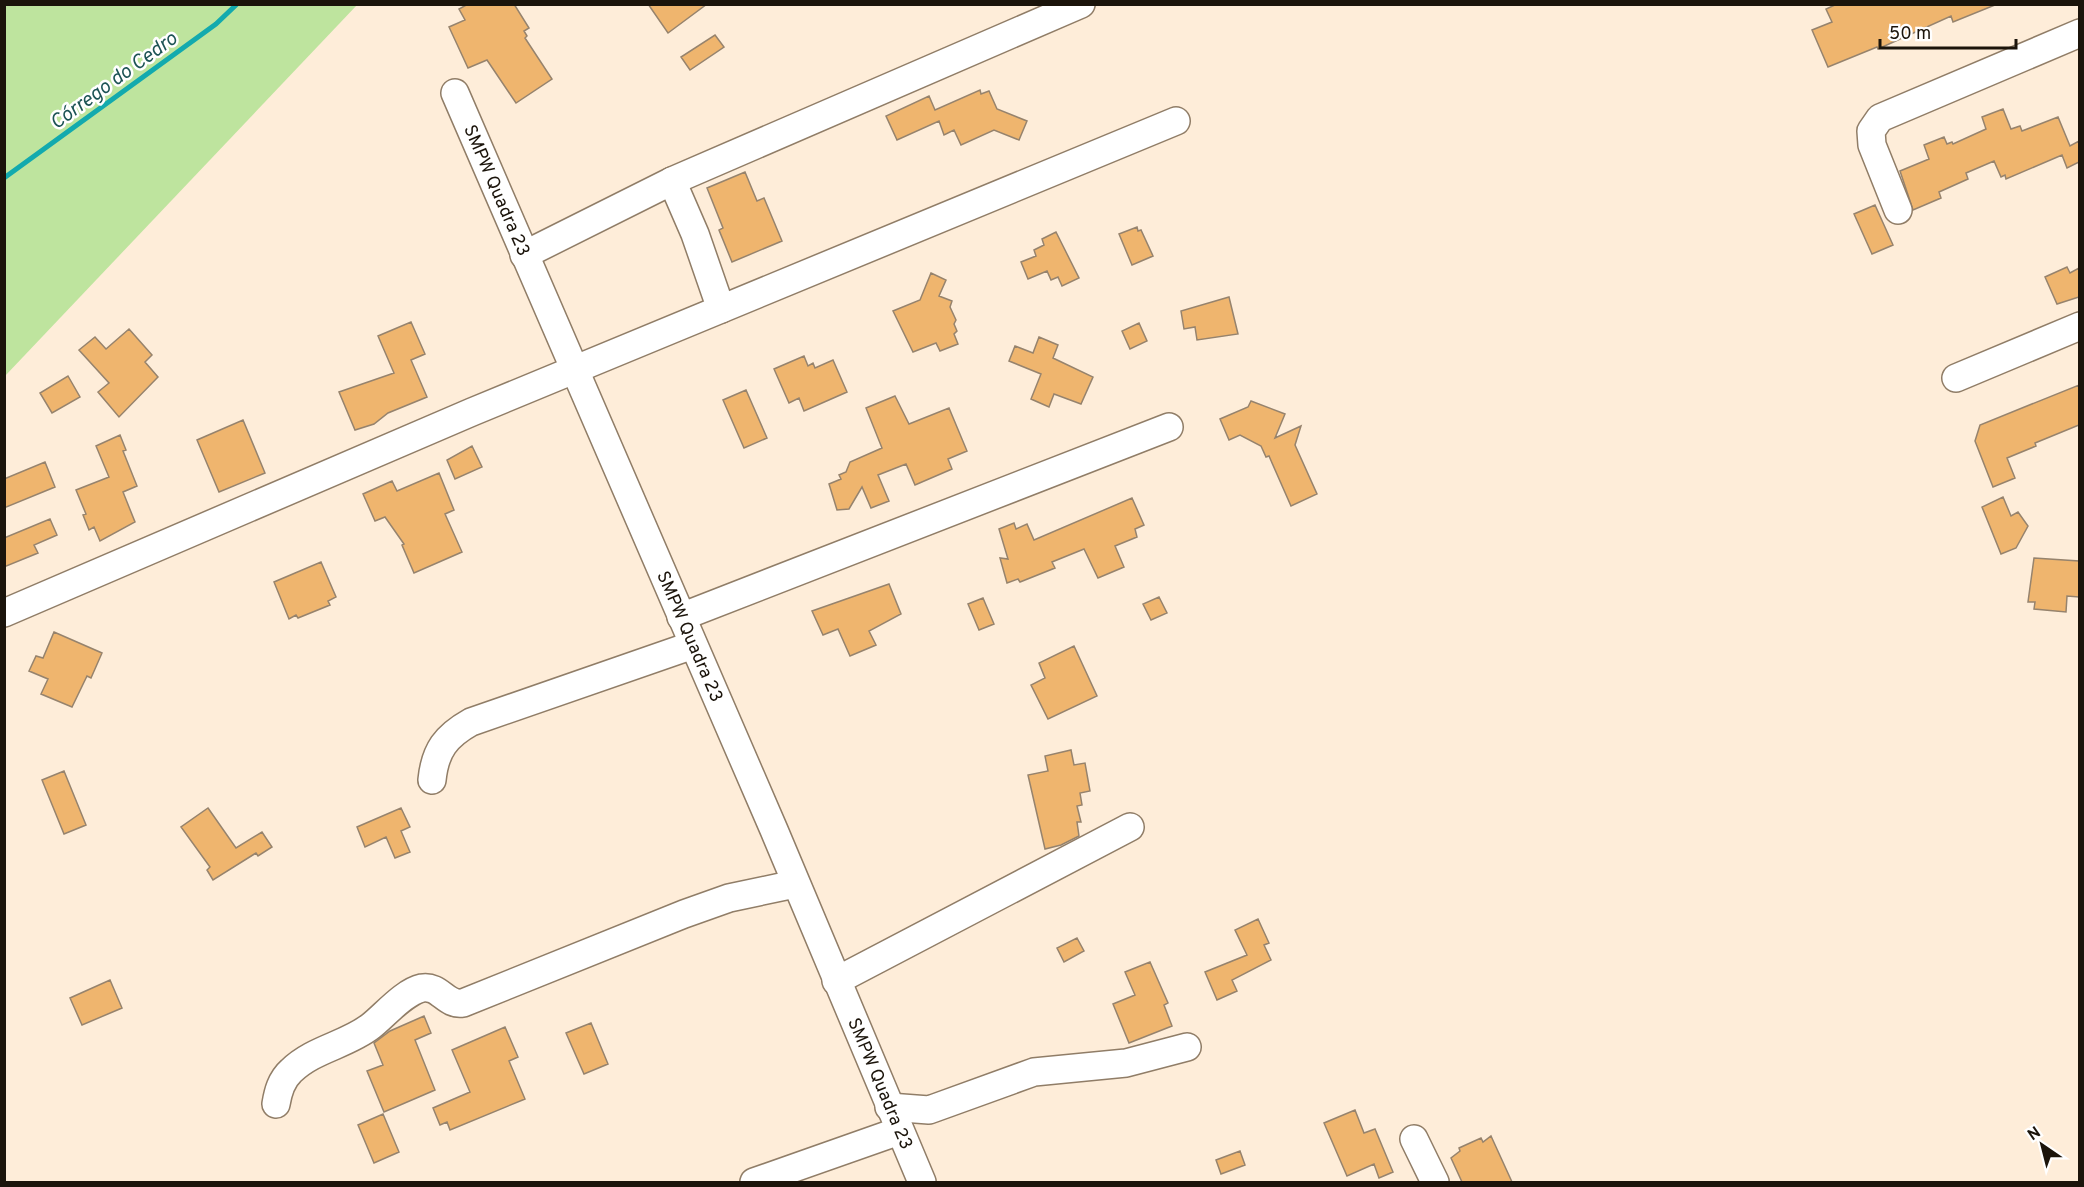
<svg xmlns="http://www.w3.org/2000/svg" width="2084" height="1187" font-family="Overpass,sans-serif">
<style>
.green{fill:#bee49e}
.lines{fill:none;stroke-linecap:round;stroke-linejoin:round}
.stream{stroke:#13aaae;stroke-width:5}
.building{fill:#efb56e;stroke:#96836d;stroke-width:1.5}
.minor-casing{stroke:#907d67;stroke-width:30}
.minor{stroke:#fff;stroke-width:27}
.labels{text-anchor:middle;stroke-width:5;stroke-linejoin:round;paint-order:stroke}
.street-label{font-size:18px;fill:#1b140b;stroke:#fff}
.water-label{font-size:20px;font-style:italic;fill:#1d5455;stroke:#fff}
</style>
<rect width="100%" height="100%" fill="#feedd9"/>
<path class="green" d="M 5,4 L 357,5 L 5,376 L 4,5 Z"/>
<g class="lines">
<path class="stream" d="M 4,178 L 216,24 L 237,4"/>
</g>
<path class="building" d="M 468,4 L 514,4 L 529,28 L 524,31 L 527,36 L 525,38 L 552,79 L 516,103 L 487,60 L 468,68 L 449,27 L 465,20 L 459,9 Z
M 648,4 L 707,4 L 668,33 Z
M 1837,4 L 1995,4 L 1995,5 L 1953,22 L 1951,16 L 1878,49 L 1877,47 L 1828,67 L 1812,30 L 1832,22 L 1826,9 Z
M 715,35 L 724,47 L 690,70 L 681,57 Z
M 980,90 L 981,94 L 989,91 L 997,109 L 1027,121 L 1019,140 L 994,130 L 961,145 L 954,130 L 944,135 L 939,121 L 897,140 L 886,116 L 929,96 L 935,110 Z
M 2003,109 L 2011,129 L 2020,126 L 2022,131 L 2058,117 L 2070,146 L 2079,141 L 2079,162 L 2067,168 L 2062,155 L 2006,179 L 2005,175 L 2001,177 L 1994,161 L 1966,173 L 1968,179 L 1939,192 L 1941,198 L 1913,210 L 1900,171 L 1929,159 L 1924,145 L 1944,137 L 1947,144 L 1952,142 L 1953,144 L 1986,129 L 1982,117 Z
M 745,172 L 757,201 L 764,198 L 782,241 L 732,262 L 719,230 L 723,228 L 707,188 Z
M 1875,205 L 1893,245 L 1872,254 L 1854,214 Z
M 1137,227 L 1138,231 L 1141,230 L 1153,256 L 1132,265 L 1119,234 Z
M 1056,232 L 1079,278 L 1062,286 L 1058,277 L 1051,280 L 1047,271 L 1028,279 L 1021,262 L 1036,256 L 1034,250 L 1044,245 L 1042,239 Z
M 2067,267 L 2070,273 L 2079,268 L 2079,297 L 2057,304 L 2045,277 Z
M 931,273 L 946,280 L 939,296 L 952,301 L 950,307 L 956,320 L 954,324 L 957,331 L 954,334 L 958,344 L 940,351 L 936,343 L 913,352 L 893,311 L 920,300 Z
M 1229,297 L 1238,334 L 1197,340 L 1195,327 L 1184,329 L 1181,311 Z
M 411,322 L 425,354 L 411,360 L 427,397 L 388,413 L 374,424 L 355,430 L 339,392 L 394,373 L 378,336 Z
M 1139,323 L 1147,341 L 1130,349 L 1122,331 Z
M 129,329 L 152,355 L 145,362 L 158,377 L 119,417 L 98,392 L 109,383 L 79,350 L 95,337 L 106,349 Z
M 1039,337 L 1058,345 L 1053,358 L 1093,377 L 1081,404 L 1054,394 L 1049,407 L 1031,399 L 1041,374 L 1009,361 L 1015,346 L 1033,353 Z
M 804,356 L 808,366 L 813,363 L 815,368 L 833,360 L 847,392 L 804,411 L 799,398 L 789,403 L 774,369 Z
M 68,376 L 80,397 L 52,413 L 40,393 Z
M 2079,385 L 2079,425 L 2035,443 L 2036,446 L 2007,458 L 2015,478 L 1993,487 L 1975,441 L 1980,425 Z
M 746,390 L 767,438 L 744,448 L 723,400 Z
M 895,396 L 909,424 L 949,408 L 967,451 L 948,459 L 952,469 L 915,485 L 906,464 L 878,475 L 889,501 L 871,508 L 862,487 L 849,509 L 837,510 L 829,484 L 841,479 L 839,475 L 846,472 L 850,462 L 882,448 L 866,408 Z
M 1251,401 L 1285,414 L 1275,438 L 1301,426 L 1295,445 L 1317,494 L 1291,506 L 1269,456 L 1266,457 L 1261,446 L 1240,435 L 1229,440 L 1220,419 L 1248,407 Z
M 243,420 L 265,473 L 219,492 L 197,440 Z
M 120,435 L 126,450 L 123,451 L 137,486 L 123,492 L 135,522 L 100,541 L 94,527 L 89,530 L 83,515 L 86,514 L 76,490 L 109,477 L 96,446 Z
M 472,446 L 482,467 L 455,479 L 447,460 Z
M 45,462 L 55,487 L 4,508 L 4,479 Z
M 439,473 L 454,510 L 445,514 L 462,552 L 414,573 L 402,545 L 404,544 L 385,517 L 375,521 L 363,494 L 392,481 L 397,491 Z
M 2003,497 L 2011,516 L 2018,512 L 2028,526 L 2016,548 L 2001,554 L 1982,507 Z
M 1132,498 L 1144,525 L 1135,529 L 1137,537 L 1115,546 L 1124,567 L 1098,578 L 1084,549 L 1052,562 L 1055,568 L 1020,582 L 1018,579 L 1007,583 L 1000,558 L 1008,559 L 999,529 L 1014,523 L 1016,529 L 1027,524 L 1034,540 Z
M 50,519 L 57,535 L 34,545 L 38,553 L 4,567 L 4,538 Z
M 2034,558 L 2079,561 L 2079,597 L 2067,596 L 2066,612 L 2034,609 L 2035,602 L 2028,602 Z
M 321,562 L 336,597 L 328,601 L 330,605 L 298,618 L 296,615 L 289,619 L 274,582 Z
M 889,584 L 901,614 L 869,631 L 876,645 L 850,656 L 838,629 L 823,635 L 812,611 Z
M 1159,597 L 1167,613 L 1151,620 L 1143,604 Z
M 983,598 L 994,624 L 979,630 L 968,604 Z
M 54,632 L 102,653 L 91,678 L 87,676 L 72,707 L 41,694 L 48,679 L 29,671 L 36,656 L 43,658 Z
M 1074,646 L 1097,696 L 1048,719 L 1031,685 L 1045,678 L 1039,663 Z
M 1071,750 L 1074,765 L 1085,763 L 1090,791 L 1080,793 L 1082,805 L 1077,806 L 1081,822 L 1077,822 L 1079,836 L 1061,845 L 1045,849 L 1028,775 L 1048,771 L 1045,756 Z
M 64,771 L 86,825 L 64,834 L 42,780 Z
M 208,808 L 236,848 L 262,832 L 272,847 L 258,856 L 256,853 L 213,880 L 207,870 L 210,867 L 181,827 Z
M 401,808 L 410,827 L 401,831 L 410,852 L 395,858 L 386,837 L 365,847 L 357,827 Z
M 1258,919 L 1269,943 L 1264,945 L 1271,960 L 1232,980 L 1237,991 L 1217,1000 L 1205,972 L 1247,955 L 1235,930 Z
M 1077,938 L 1084,951 L 1064,962 L 1057,948 Z
M 1150,962 L 1168,1003 L 1164,1005 L 1172,1026 L 1129,1043 L 1113,1004 L 1135,995 L 1125,972 Z
M 110,980 L 122,1008 L 82,1025 L 70,998 Z
M 424,1016 L 431,1033 L 415,1040 L 435,1090 L 384,1112 L 367,1071 L 383,1065 L 374,1043 L 390,1031 Z
M 591,1023 L 608,1064 L 584,1074 L 566,1033 Z
M 505,1027 L 518,1057 L 509,1061 L 525,1099 L 450,1130 L 447,1122 L 440,1125 L 433,1108 L 470,1092 L 452,1050 Z
M 1355,1110 L 1364,1133 L 1375,1129 L 1393,1172 L 1379,1178 L 1374,1164 L 1347,1176 L 1324,1123 Z
M 383,1114 L 399,1152 L 374,1163 L 358,1125 Z
M 1491,1136 L 1512,1182 L 1462,1182 L 1451,1158 L 1460,1151 L 1459,1148 L 1481,1138 L 1483,1142 Z
M 1240,1151 L 1245,1165 L 1221,1174 L 1216,1160 Z"/>
<g class="lines">
<g class="minor-casing">
<g id="minor">
<path id="s1" d="M 455,93 L 774,830 L 922,1182"/>
<path d="M 672,181 L 695,234 L 721,309"/>
<path d="M 1898,210 L 1872,145 L 1871,131 L 1880,118 L 2080,33"/>
<path d="M 524,255 L 672,181 L 1081,4"/>
<path d="M 1956,378 L 2080,326"/>
<path d="M 4,613 L 472,412 L 1176,121"/>
<path d="M 681,617 L 1169,427"/>
<path d="M 432,780 C 435,750 446,736 471,722 L 693,645"/>
<path d="M 836,981 L 1130,827"/>
<path d="M 276,1104 C 278,1092 281,1080 291,1071 C 313,1049 347,1045 371,1026 C 385,1015 404,992 422,988 C 440,985 446,1006 463,1003 L 684,914 L 729,898 L 795,884"/>
<path d="M 889,1107 L 929,1110 L 1034,1072 L 1126,1063 L 1187,1047"/>
<path d="M 1414,1139 L 1435,1182"/>
<path d="M 754,1182 L 899,1131"/>
</g>
</g>
<use href="#minor" class="minor"/>
</g>
<g class="labels">
<g class="street-label">
<text dy="6" stroke="none"><textPath href="#s1" startOffset="106">SMPW Quadra 23</textPath></text>
<text dy="6" stroke="none"><textPath href="#s1" startOffset="592">SMPW Quadra 23</textPath></text>
<text dy="6" stroke="none"><textPath href="#s1" startOffset="1078">SMPW Quadra 23</textPath></text>
</g>
<g class="water-label">
<text transform="translate(113 80) rotate(-36)" y="7">Córrego do Cedro</text>
</g>
</g>
<rect width="2084" height="1187" fill="none" stroke="#1b140b" stroke-width="12"/>
<g transform="translate(2042 1145) rotate(325)" stroke="#ffffff" stroke-width="4.5" paint-order="stroke">
<path d="M0-4.5L10 22L0 15L-10 22Z" fill="#1b140b"/>
<text y="-9" font-size="16" font-weight="bold" text-anchor="middle" fill="#1b140b">N</text>
</g>
<path d="M1880 39v9h136v-9" fill="none" stroke="#1b140b" stroke-width="3"/>
<text x="1889" y="39" font-size="18" fill="#1b140b" stroke="#ffffff" stroke-width="4.5" paint-order="stroke">50 m</text>
</svg>
